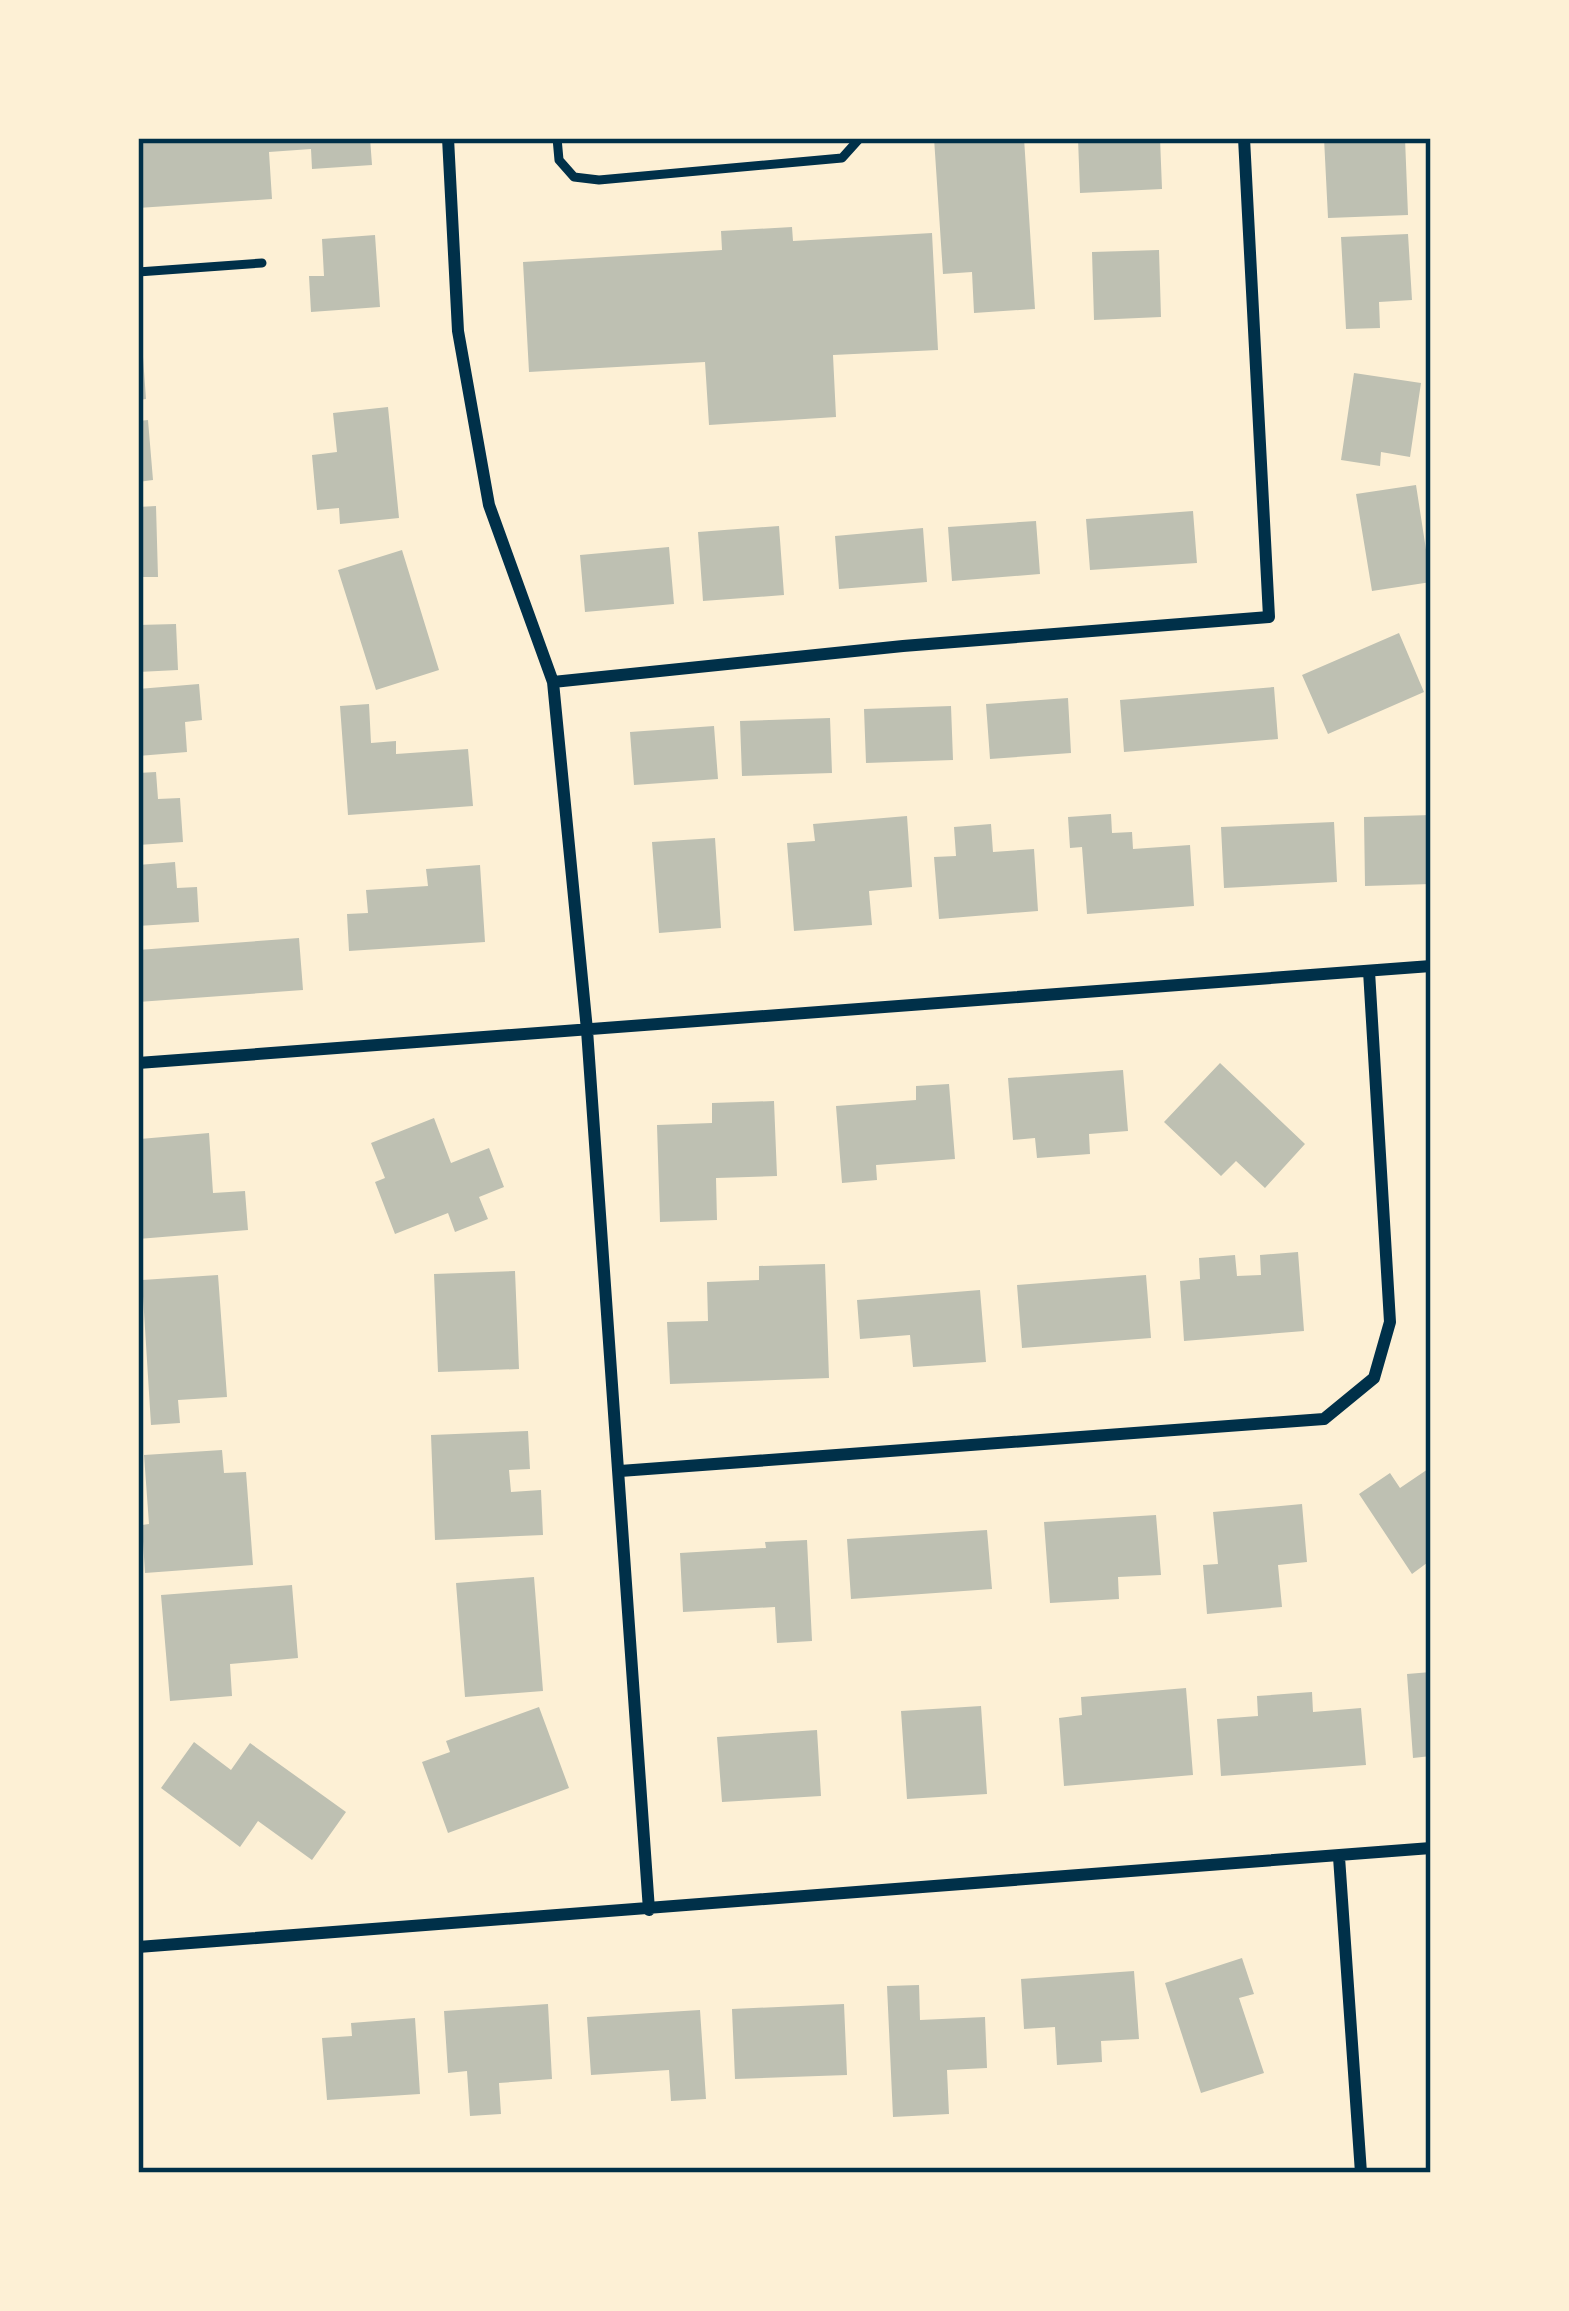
<svg xmlns="http://www.w3.org/2000/svg" width="1569" height="2311" font-family="Ubuntu,sans-serif">
<style>
.building{fill:#bec0b2}
.lines{fill:none;stroke-linecap:round;stroke-linejoin:round}
.service{stroke:#003049;stroke-width:9}
.minor{stroke:#003049;stroke-width:12}
.neatline{fill:none;stroke:#003049;stroke-width:4.5}
</style>
<rect width="100%" height="100%" fill="#fdf0d5"/>
<path class="building" d="M 138,138 L 370,138 L 372,165 L 312,169 L 311,149 L 269,152 L 272,199 L 138,208 Z
M 934,138 L 1024,138 L 1035,309 L 974,313 L 972,272 L 943,274 Z
M 1078,138 L 1160,138 L 1162,189 L 1080,193 Z
M 1324,138 L 1405,138 L 1408,215 L 1328,218 Z
M 792,227 L 793,241 L 932,233 L 938,350 L 833,355 L 836,417 L 709,425 L 705,362 L 529,372 L 523,262 L 722,250 L 721,231 Z
M 1408,234 L 1412,300 L 1379,302 L 1380,328 L 1346,329 L 1341,237 Z
M 375,235 L 380,307 L 311,312 L 309,276 L 324,276 L 322,239 Z
M 1159,250 L 1161,317 L 1094,320 L 1092,252 Z
M 138,357 L 143,357 L 146,399 L 138,400 Z
M 1354,373 L 1421,383 L 1410,457 L 1381,452 L 1380,466 L 1341,460 Z
M 388,407 L 399,518 L 340,524 L 339,508 L 317,510 L 312,455 L 337,452 L 333,413 Z
M 148,420 L 153,480 L 138,482 L 138,421 Z
M 1416,485 L 1431,582 L 1372,591 L 1356,494 Z
M 156,506 L 158,577 L 138,577 L 138,507 Z
M 1193,511 L 1197,563 L 1090,570 L 1086,519 Z
M 1036,521 L 1040,574 L 952,581 L 948,527 Z
M 779,526 L 784,595 L 703,601 L 698,532 Z
M 923,528 L 927,582 L 839,589 L 835,536 Z
M 669,547 L 674,604 L 585,612 L 580,555 Z
M 402,550 L 439,670 L 376,690 L 338,570 Z
M 176,624 L 178,670 L 138,672 L 138,625 Z
M 1399,633 L 1424,692 L 1328,734 L 1302,675 Z
M 199,684 L 202,720 L 185,722 L 187,752 L 138,756 L 138,689 Z
M 1274,687 L 1278,739 L 1124,752 L 1120,700 Z
M 1068,698 L 1071,753 L 990,759 L 986,704 Z
M 369,704 L 371,743 L 396,741 L 396,754 L 468,749 L 473,806 L 348,815 L 340,706 Z
M 951,706 L 953,760 L 866,763 L 864,709 Z
M 830,718 L 832,773 L 742,776 L 740,721 Z
M 714,726 L 718,779 L 634,785 L 630,732 Z
M 156,772 L 158,799 L 180,798 L 183,842 L 138,845 L 138,773 Z
M 1111,814 L 1112,833 L 1132,832 L 1133,849 L 1190,845 L 1194,906 L 1087,914 L 1082,847 L 1070,848 L 1068,817 Z
M 1431,815 L 1431,884 L 1365,886 L 1364,817 Z
M 907,816 L 912,887 L 869,891 L 872,925 L 794,931 L 787,843 L 815,841 L 813,824 Z
M 1334,822 L 1337,882 L 1224,888 L 1221,827 Z
M 991,824 L 993,852 L 1034,849 L 1038,911 L 939,919 L 934,857 L 956,856 L 954,827 Z
M 715,838 L 721,928 L 659,933 L 652,842 Z
M 175,862 L 177,888 L 197,887 L 199,922 L 138,926 L 138,865 Z
M 480,865 L 485,942 L 349,951 L 347,914 L 368,913 L 366,890 L 428,886 L 426,869 Z
M 299,938 L 303,990 L 138,1002 L 138,950 Z
M 1220,1063 L 1305,1144 L 1265,1188 L 1236,1161 L 1221,1176 L 1164,1122 Z
M 1123,1070 L 1128,1131 L 1089,1134 L 1090,1154 L 1037,1158 L 1035,1138 L 1013,1140 L 1008,1078 Z
M 949,1084 L 955,1159 L 876,1165 L 877,1180 L 842,1183 L 836,1106 L 916,1100 L 916,1086 Z
M 774,1101 L 777,1176 L 716,1178 L 717,1220 L 660,1222 L 657,1125 L 712,1123 L 712,1103 Z
M 434,1118 L 451,1163 L 489,1148 L 504,1187 L 479,1197 L 488,1219 L 455,1232 L 448,1213 L 395,1234 L 375,1182 L 385,1178 L 371,1143 Z
M 209,1133 L 213,1193 L 245,1191 L 248,1230 L 138,1239 L 140,1139 Z
M 1298,1252 L 1304,1331 L 1184,1341 L 1180,1281 L 1200,1279 L 1199,1258 L 1235,1255 L 1237,1276 L 1261,1275 L 1260,1255 Z
M 825,1264 L 829,1378 L 670,1384 L 667,1322 L 708,1321 L 707,1282 L 759,1280 L 759,1266 Z
M 515,1271 L 519,1369 L 438,1372 L 434,1274 Z
M 218,1275 L 227,1397 L 178,1400 L 180,1423 L 151,1425 L 142,1280 Z
M 1146,1275 L 1151,1338 L 1022,1348 L 1017,1285 Z
M 980,1290 L 986,1362 L 913,1367 L 910,1335 L 860,1339 L 857,1300 Z
M 528,1431 L 530,1469 L 509,1470 L 511,1492 L 541,1490 L 543,1535 L 435,1540 L 431,1435 Z
M 222,1450 L 224,1473 L 246,1472 L 253,1565 L 145,1573 L 142,1525 L 149,1524 L 144,1455 Z
M 1431,1467 L 1431,1560 L 1412,1574 L 1359,1494 L 1390,1473 L 1400,1488 Z
M 1302,1504 L 1307,1562 L 1278,1565 L 1282,1607 L 1207,1614 L 1203,1565 L 1218,1564 L 1213,1512 Z
M 1156,1515 L 1161,1575 L 1118,1577 L 1119,1599 L 1050,1603 L 1044,1522 Z
M 987,1530 L 992,1589 L 851,1599 L 847,1539 Z
M 807,1540 L 812,1641 L 777,1643 L 775,1607 L 683,1612 L 680,1553 L 766,1548 L 765,1542 Z
M 534,1577 L 543,1691 L 465,1697 L 456,1583 Z
M 292,1585 L 298,1658 L 230,1664 L 232,1696 L 170,1701 L 161,1595 Z
M 1431,1672 L 1431,1756 L 1413,1758 L 1407,1674 Z
M 1186,1688 L 1193,1775 L 1064,1786 L 1059,1718 L 1082,1715 L 1081,1697 Z
M 1312,1692 L 1313,1712 L 1361,1708 L 1366,1765 L 1221,1776 L 1217,1719 L 1258,1716 L 1257,1696 Z
M 981,1706 L 987,1794 L 907,1799 L 901,1711 Z
M 539,1707 L 569,1788 L 448,1833 L 422,1762 L 450,1752 L 446,1741 Z
M 817,1730 L 821,1796 L 722,1802 L 717,1737 Z
M 194,1742 L 231,1770 L 250,1743 L 346,1812 L 312,1860 L 258,1821 L 240,1847 L 161,1788 Z
M 1242,1958 L 1254,1994 L 1239,1998 L 1264,2073 L 1201,2093 L 1165,1983 Z
M 1134,1971 L 1139,2039 L 1101,2041 L 1102,2062 L 1057,2065 L 1055,2027 L 1024,2029 L 1021,1979 Z
M 919,1985 L 920,2020 L 985,2017 L 987,2068 L 947,2070 L 949,2114 L 893,2117 L 887,1986 Z
M 548,2004 L 552,2079 L 499,2083 L 501,2114 L 470,2116 L 467,2071 L 448,2073 L 444,2011 Z
M 844,2004 L 847,2075 L 735,2079 L 732,2009 Z
M 700,2010 L 706,2099 L 671,2101 L 669,2070 L 591,2075 L 587,2017 Z
M 415,2018 L 420,2094 L 327,2100 L 322,2038 L 352,2036 L 351,2023 Z"/>
<g class="lines">
<path class="service" d="M 557,138 L 559,160 L 574,177 L 599,180 L 842,158 L 860,138
M 138,272 L 262,263"/>
<path class="minor" d="M 448,138 L 458,331 L 489,505 L 553,682 L 587,1030 L 649,1910
M 553,682 L 903,646 L 1269,617 L 1244,138
M 138,1063 L 1431,966
M 620,1471 L 1324,1419 L 1374,1378 L 1390,1322 L 1369,971
M 1339,1857 L 1361,2173
M 138,1947 L 1431,1848"/>
</g>
<rect width="1569" height="2311" fill="none" stroke="#fdf0d5" stroke-width="282"/>
<rect x="141" y="141" width="1287" height="2029" class="neatline"/>
</svg>
